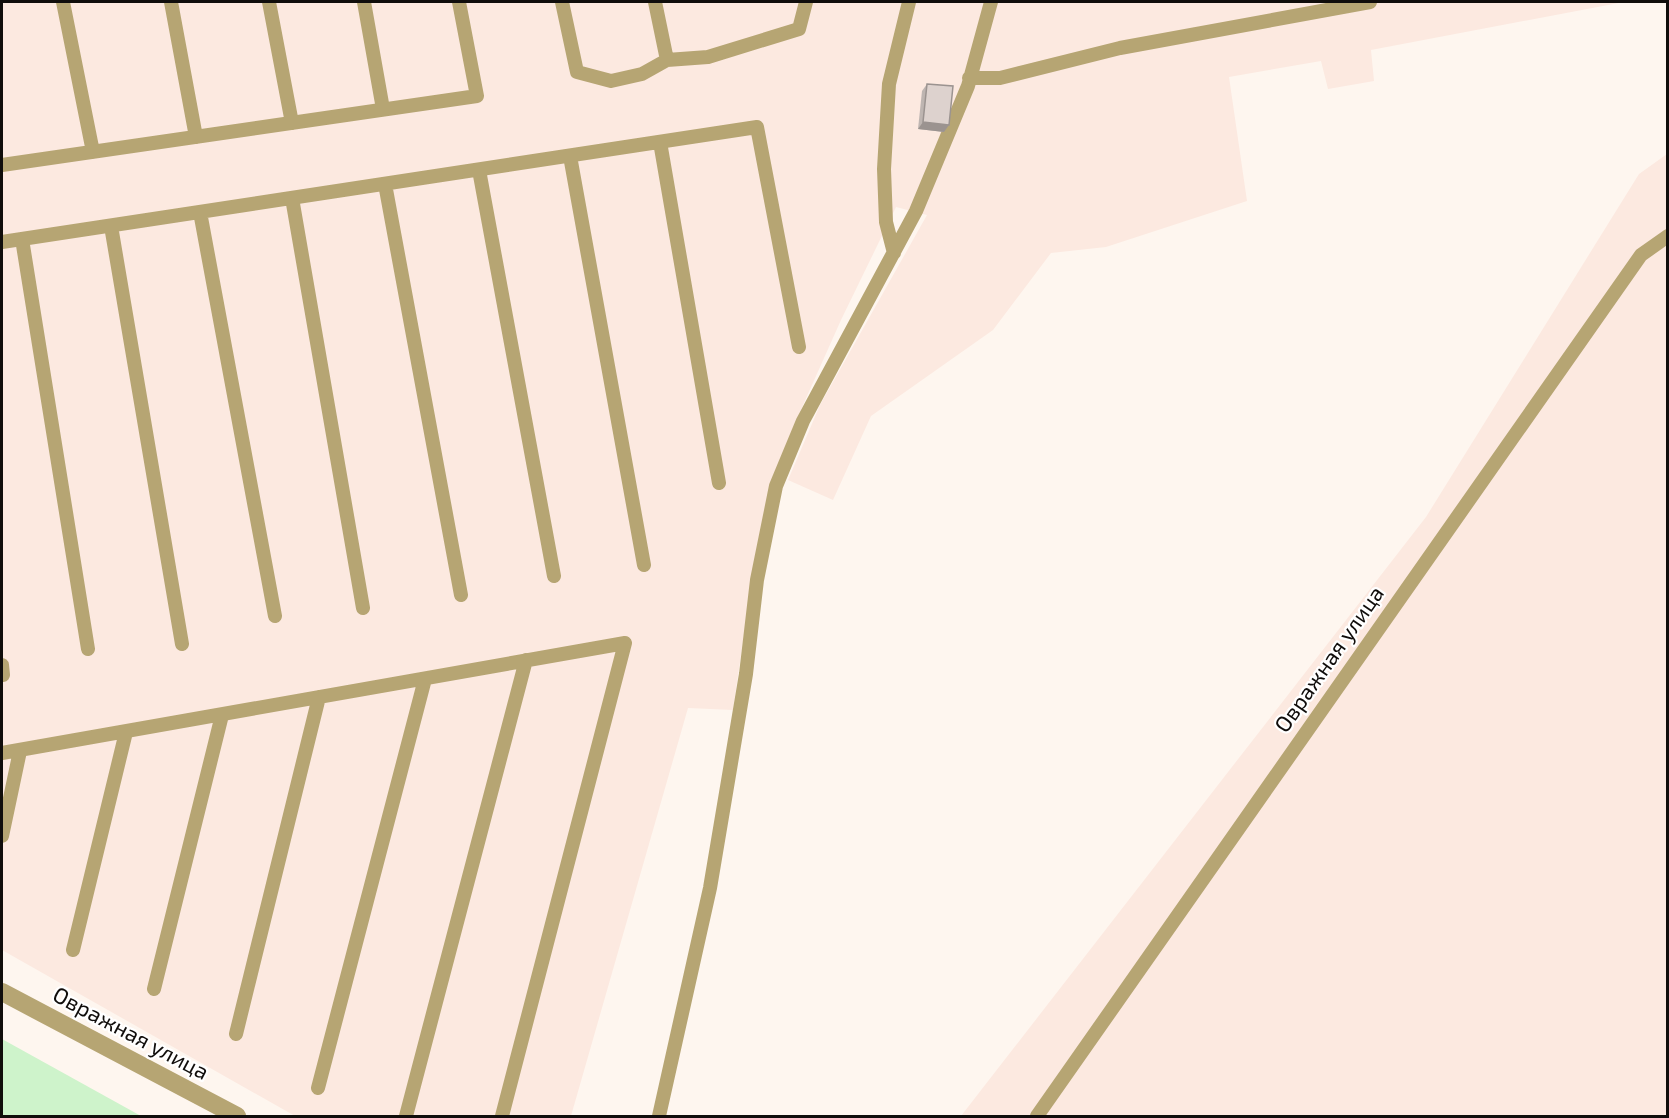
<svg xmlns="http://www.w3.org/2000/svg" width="1669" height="1118" font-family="'Exo 2',sans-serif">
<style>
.industrial{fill:#fce9e0}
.green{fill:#cef3cb}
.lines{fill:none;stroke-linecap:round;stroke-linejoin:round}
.service{stroke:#b6a573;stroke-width:14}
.tertiary{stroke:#b6a573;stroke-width:18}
.wall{fill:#beb5b1}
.shaded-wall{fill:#9b9390}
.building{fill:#ddd2ce;stroke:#9b9390;stroke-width:1.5}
.labels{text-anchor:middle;stroke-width:4.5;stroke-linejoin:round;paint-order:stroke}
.street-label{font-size:22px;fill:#100d0b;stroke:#fff}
</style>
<rect width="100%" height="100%" fill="#fef6ef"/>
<path class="industrial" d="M 2,2 L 1624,2 L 1371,50 L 1374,81 L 1328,89 L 1321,61 L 1229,77 L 1247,201 L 1106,247 L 1051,253 L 993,330 L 871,416 L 833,500 L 788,480 L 820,405 L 927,215 L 896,207 L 841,320 L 799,414 L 748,607 L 733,710 L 688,708 L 571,1116 L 295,1116 L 2,950 Z
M 1667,154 L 1667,1116 L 961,1116 L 1426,517 L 1639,174 Z"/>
<path class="green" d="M 2,1039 L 141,1116 L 2,1116 Z"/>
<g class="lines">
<path class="service" d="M 63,2 L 93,152
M 171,2 L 196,137
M 269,2 L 292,123
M 364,2 L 383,109
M 562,2 L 577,72 L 611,81 L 642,74 L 667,60 L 708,57 L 799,29 L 806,2
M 655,2 L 667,60
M 969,78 L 1000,78 L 1120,48 L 1370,2
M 660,142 L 719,483
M 570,156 L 644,565
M 2,165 L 477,96 L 459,2
M 479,170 L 554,576
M 385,184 L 461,595
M 292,198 L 363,608
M 200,212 L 275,616
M 111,226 L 182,644
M 22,239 L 88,649
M 2,242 L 757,127 L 799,347
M 894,253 L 886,222 L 884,169 L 889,84 L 909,2
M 2,665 L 3,675
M 2,753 L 625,643 L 502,1116
M 2,836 L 20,751
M 73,950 L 126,732
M 154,989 L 222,715
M 236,1034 L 319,697
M 318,1088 L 425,679
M 406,1116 L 526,660
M 659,1116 L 710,888 L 746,674 L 757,580 L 776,486 L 803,421 L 916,211 L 968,86 L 991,2
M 1037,1116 L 1641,255 L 1668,236"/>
<path class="tertiary" d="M 2,992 L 237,1116"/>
</g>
<path class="wall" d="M 927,84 L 944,132 L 918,129 L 922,91 Z"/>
<path class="shaded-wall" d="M 923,122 L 949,125 L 944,132 L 918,129 Z"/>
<path class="building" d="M 927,84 L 953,86 L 949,125 L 923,122 Z"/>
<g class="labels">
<g class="street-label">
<text transform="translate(1329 659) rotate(-55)" y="8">Овражная улица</text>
<text transform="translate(131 1033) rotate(28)" y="8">Овражная улица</text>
</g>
</g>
<rect width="1669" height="1118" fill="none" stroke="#100d0b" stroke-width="6"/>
</svg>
